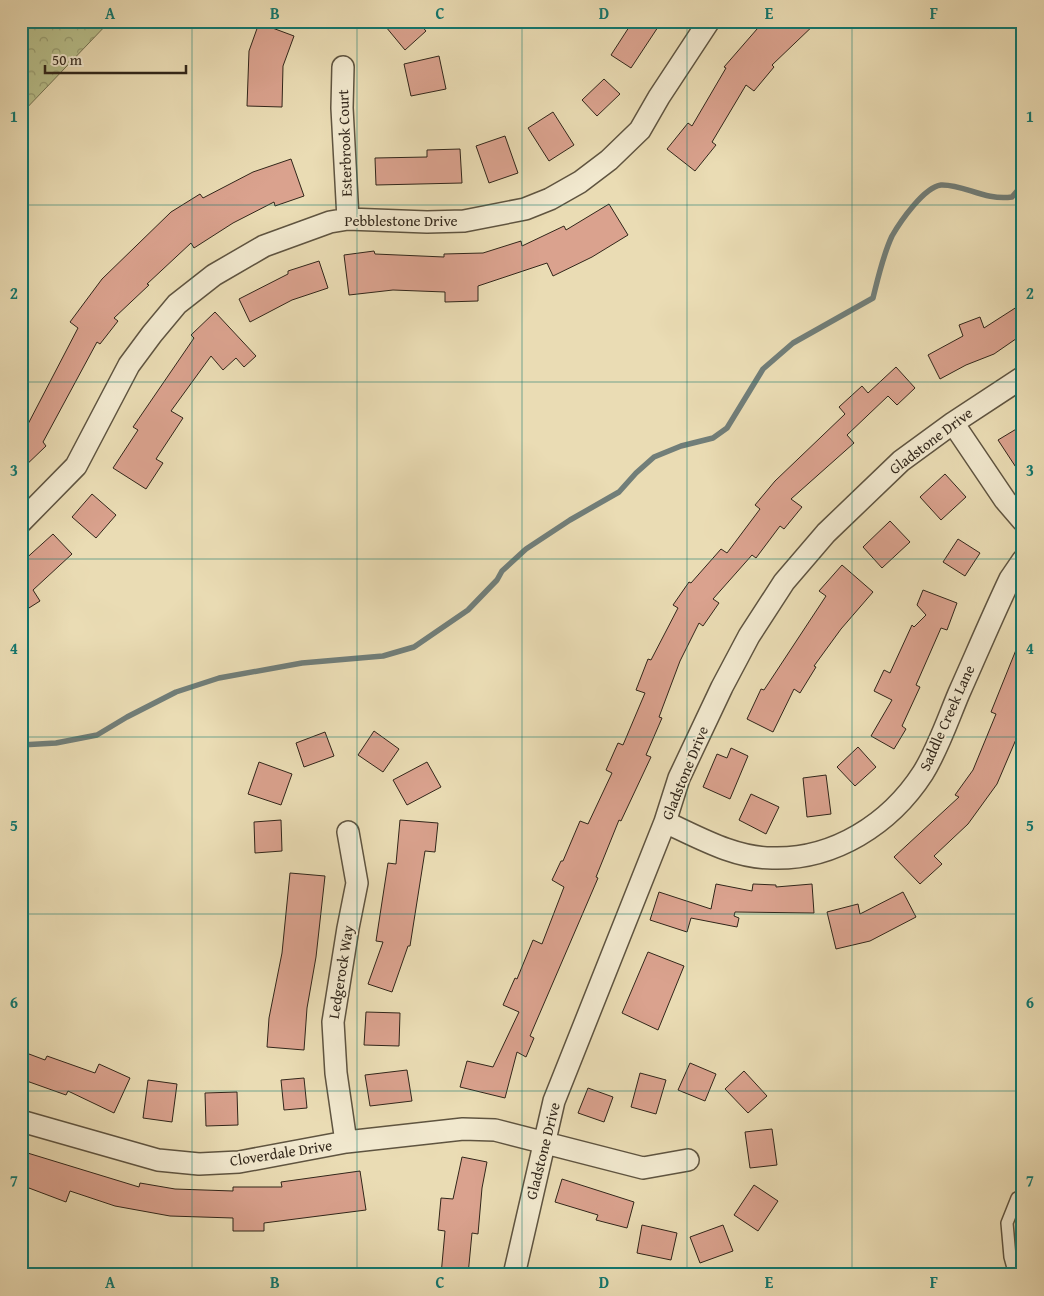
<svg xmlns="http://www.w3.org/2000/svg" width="1044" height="1296" font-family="'Gentium Book Plus',serif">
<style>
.forest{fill:url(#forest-crowns);stroke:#747353}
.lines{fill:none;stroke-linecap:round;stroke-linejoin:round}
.stream{stroke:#717e79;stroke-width:5.5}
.building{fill:#daa28e;stroke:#31261a}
.service-casing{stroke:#5f5440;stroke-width:14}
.minor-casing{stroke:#5f5440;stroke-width:24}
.service{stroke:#f1e8ce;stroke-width:11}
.minor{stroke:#f1e8ce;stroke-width:21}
.grid{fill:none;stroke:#0f766e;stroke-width:1;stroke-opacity:0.55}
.labels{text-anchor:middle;stroke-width:4;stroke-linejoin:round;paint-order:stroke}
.street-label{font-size:15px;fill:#31261a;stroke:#f1e8ce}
.neatline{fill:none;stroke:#0f766e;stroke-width:2}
.grid-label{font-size:16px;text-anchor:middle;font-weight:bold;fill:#0f766e}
</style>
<defs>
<pattern id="forest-crowns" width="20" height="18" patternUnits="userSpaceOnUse" patternTransform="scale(1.25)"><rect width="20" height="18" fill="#b8c08c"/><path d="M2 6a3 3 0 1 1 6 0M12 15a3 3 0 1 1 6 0" fill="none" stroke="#969c72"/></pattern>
</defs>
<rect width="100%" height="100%" fill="#eadcb4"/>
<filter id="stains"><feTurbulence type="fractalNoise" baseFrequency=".004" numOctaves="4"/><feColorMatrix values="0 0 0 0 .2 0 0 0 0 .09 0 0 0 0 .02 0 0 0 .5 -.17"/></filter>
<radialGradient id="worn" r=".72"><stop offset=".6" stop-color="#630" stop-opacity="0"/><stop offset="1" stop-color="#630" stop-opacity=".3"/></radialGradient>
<path class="forest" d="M 21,21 L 110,21 L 21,114 Z"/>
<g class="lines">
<path class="stream" d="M 21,745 L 56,743 L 97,735 L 127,717 L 176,692 L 219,678 L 302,663 L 383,656 L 414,647 L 468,610 L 497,580 L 502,571 L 526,549 L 570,520 L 619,492 L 636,473 L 654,457 L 681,446 L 713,438 L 727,428 L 763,369 L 793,343 L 873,298 C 878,278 883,255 892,236 C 900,222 924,187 941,185 C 964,184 984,201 1012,197 L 1023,184"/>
</g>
<path class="building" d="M 381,21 L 417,21 L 426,31 L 405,50 Z
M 633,21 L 662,21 L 631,68 L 611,55 Z
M 764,21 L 818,21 L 772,65 L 774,67 L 754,91 L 746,85 L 712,142 L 716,145 L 695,171 L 667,149 L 688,123 L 692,126 L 726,68 L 724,67 Z
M 259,23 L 294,36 L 283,66 L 282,107 L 247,106 L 249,51 Z
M 439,56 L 446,89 L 411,96 L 404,64 Z
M 604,79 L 620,94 L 597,116 L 582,100 Z
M 553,112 L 574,145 L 549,161 L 528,128 Z
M 505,136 L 518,173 L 489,183 L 476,146 Z
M 460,149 L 462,183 L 376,185 L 375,158 L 427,157 L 427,150 Z
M 291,159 L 304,196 L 275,206 L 274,202 L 233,223 L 194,248 L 191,243 L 147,284 L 149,285 L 114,318 L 118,321 L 100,344 L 97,342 L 43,442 L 46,446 L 21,470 L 21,419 L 27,426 L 78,328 L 70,322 L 102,279 L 171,212 L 200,194 L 203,198 L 253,172 Z
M 609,204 L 628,235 L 592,257 L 553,276 L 547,263 L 478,286 L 478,301 L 445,302 L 445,292 L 393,290 L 349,295 L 344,255 L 374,251 L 375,254 L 444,257 L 444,254 L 483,253 L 521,241 L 522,246 L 564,226 L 566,230 Z
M 319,261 L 328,288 L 292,300 L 250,322 L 239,299 L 288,274 L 288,271 Z
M 1023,303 L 1023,334 L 994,354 L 966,365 L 940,379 L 928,355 L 963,336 L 959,325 L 980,317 L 984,328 Z
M 215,312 L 256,356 L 244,367 L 236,358 L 223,370 L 211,356 L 171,411 L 183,418 L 156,459 L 163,463 L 146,489 L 113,468 L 138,430 L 133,427 L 194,338 L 191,335 Z
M 896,367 L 915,388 L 897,405 L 888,396 L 847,435 L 854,443 L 791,499 L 802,507 L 784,529 L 780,526 L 756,558 L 752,555 L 713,599 L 719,603 L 703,626 L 699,623 L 680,661 L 659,717 L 662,718 L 646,755 L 651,757 L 621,821 L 619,820 L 596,877 L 598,878 L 530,1036 L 534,1038 L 526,1057 L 517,1052 L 505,1098 L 460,1087 L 467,1061 L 493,1067 L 519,1012 L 503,1005 L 515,978 L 517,979 L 533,940 L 542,944 L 564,887 L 552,880 L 561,861 L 563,861 L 580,821 L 588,824 L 612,773 L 606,770 L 618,743 L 623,745 L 645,693 L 636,690 L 648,659 L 651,660 L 678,608 L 673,605 L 689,582 L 691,583 L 721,549 L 727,553 L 760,509 L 755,505 L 775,481 L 845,414 L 839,407 L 862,386 L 868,393 Z
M 1023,425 L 1023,478 L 998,440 Z
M 945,474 L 966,497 L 941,520 L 920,497 Z
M 92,494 L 116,515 L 96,538 L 72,517 Z
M 890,521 L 910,542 L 882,568 L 863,547 Z
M 53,534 L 72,554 L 33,590 L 40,601 L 21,613 L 21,563 Z
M 958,539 L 980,553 L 965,576 L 943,562 Z
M 842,565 L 873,592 L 841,629 L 814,666 L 816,667 L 800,693 L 794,689 L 773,732 L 747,719 L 761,689 L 764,690 L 826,596 L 819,591 Z
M 923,590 L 957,603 L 947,630 L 941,628 L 916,685 L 920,687 L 902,726 L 906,729 L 894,749 L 871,736 L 892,700 L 874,691 L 884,670 L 890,673 L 912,625 L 914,627 L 926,615 L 917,605 Z
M 1022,635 L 1023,718 L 1017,737 L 997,784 L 968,824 L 934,856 L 942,864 L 920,884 L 894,857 L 959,797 L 955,795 L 973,770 L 996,714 L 991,712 Z
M 374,731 L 399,749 L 383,772 L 358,755 Z
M 325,732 L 334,756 L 304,767 L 296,743 Z
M 858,747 L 876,767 L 855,786 L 837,767 Z
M 731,748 L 748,756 L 730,799 L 703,787 L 717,754 L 727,758 Z
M 259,762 L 292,774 L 281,805 L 248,794 Z
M 427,762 L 441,787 L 407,805 L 393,780 Z
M 826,775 L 831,814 L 807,817 L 803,778 Z
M 751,794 L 779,807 L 766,834 L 739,820 Z
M 281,820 L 282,851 L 255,853 L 254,822 Z
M 400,820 L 438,823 L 435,852 L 425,851 L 410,946 L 408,946 L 392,992 L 368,984 L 383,942 L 376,941 L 388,863 L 396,864 Z
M 290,873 L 325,876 L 316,957 L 307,1008 L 304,1050 L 267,1047 L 269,1018 L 282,953 Z
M 716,884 L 752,891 L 753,884 L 776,885 L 776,887 L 812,884 L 814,913 L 735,912 L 734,916 L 739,918 L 737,927 L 691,918 L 687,932 L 650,920 L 659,892 L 711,909 Z
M 903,892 L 916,917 L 870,941 L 836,949 L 827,912 L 858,904 L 860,914 Z
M 648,952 L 684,966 L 658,1030 L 622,1013 Z
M 366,1012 L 400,1013 L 399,1046 L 364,1045 Z
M 21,1051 L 45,1060 L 47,1056 L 95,1073 L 99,1064 L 130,1078 L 114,1113 L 68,1091 L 66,1095 L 21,1079 Z
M 690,1063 L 716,1074 L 705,1101 L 678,1090 Z
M 407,1070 L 412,1101 L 370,1106 L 365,1075 Z
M 744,1071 L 767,1096 L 748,1113 L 725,1089 Z
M 640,1073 L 666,1080 L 656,1114 L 631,1107 Z
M 304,1078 L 307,1108 L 284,1110 L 281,1080 Z
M 148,1080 L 177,1084 L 172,1122 L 143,1118 Z
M 588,1088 L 613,1097 L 604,1122 L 578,1113 Z
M 237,1092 L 238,1125 L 206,1126 L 205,1093 Z
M 772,1129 L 777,1165 L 750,1168 L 745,1132 Z
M 21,1151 L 139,1187 L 140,1183 L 175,1189 L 233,1191 L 233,1187 L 282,1187 L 281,1182 L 360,1171 L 366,1210 L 264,1223 L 264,1231 L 233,1231 L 233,1218 L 170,1216 L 115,1206 L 70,1191 L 66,1202 L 21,1185 Z
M 462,1157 L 487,1162 L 482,1188 L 478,1234 L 472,1233 L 468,1275 L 441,1275 L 445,1231 L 438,1230 L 441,1198 L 453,1199 Z
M 562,1179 L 634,1202 L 627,1228 L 596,1220 L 598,1215 L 555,1202 Z
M 754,1185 L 778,1201 L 758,1231 L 734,1215 Z
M 642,1225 L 677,1233 L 671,1260 L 637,1253 Z
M 723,1225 L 733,1251 L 700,1263 L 690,1237 Z"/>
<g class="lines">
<g class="service-casing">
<path id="service" d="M 1015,1275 L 1010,1257 L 1007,1223 L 1017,1198 L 1023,1196"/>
</g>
<g class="minor-casing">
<path id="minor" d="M 343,67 L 342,108 L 348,219
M 953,423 L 1005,500 L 1023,521
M 21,522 L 76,466 L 129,365 L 152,334 L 177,304 L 214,275 L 264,246 L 330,222 L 348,219 L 427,222 L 464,221 L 525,209 L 550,199 L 580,182 L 609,160 L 640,130 L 659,97 L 709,21
M 665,822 C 698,837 734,858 772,858 C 834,860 890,824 923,773 C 938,749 948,719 959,693 C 976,655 992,617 1010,579 L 1023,560
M 21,1121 L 158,1160 L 199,1164 L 239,1162 L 346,1142 L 463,1129 L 495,1130 L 643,1168 L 688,1160
M 346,1142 L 336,1073 L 333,1022 L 348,928 L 357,883 L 348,832
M 514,1275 L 554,1101 L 665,822 L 679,778 L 722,687 L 749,636 L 784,582 L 826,533 L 901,461 L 953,423 L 1023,377"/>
</g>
<use href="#service" class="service"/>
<use href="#minor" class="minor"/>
</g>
<path class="grid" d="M 192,21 L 192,1275M 357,21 L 357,1275M 522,21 L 522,1275M 687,21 L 687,1275M 852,21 L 852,1275M 21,205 L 1023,205M 21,382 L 1023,382M 21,559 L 1023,559M 21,737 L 1023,737M 21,914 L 1023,914M 21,1091 L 1023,1091"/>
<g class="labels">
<g class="street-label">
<text transform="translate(345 143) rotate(-92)" y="5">Esterbrook Court</text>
<text x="401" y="226">Pebblestone Drive</text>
<text transform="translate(931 441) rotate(-37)" y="5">Gladstone Drive</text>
<text transform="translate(947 718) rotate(-66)" y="5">Saddle Creek Lane</text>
<text transform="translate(685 773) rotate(-68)" y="5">Gladstone Drive</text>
<text transform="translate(341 972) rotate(-81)" y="5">Ledgerock Way</text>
<text transform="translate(543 1151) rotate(-76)" y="5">Gladstone Drive</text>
<text transform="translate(281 1153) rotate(-9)" y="5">Cloverdale Drive</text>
</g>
</g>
<rect width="1044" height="1296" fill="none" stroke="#eadcb4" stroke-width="55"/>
<path d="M45 65v8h141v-8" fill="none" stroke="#31261a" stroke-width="2.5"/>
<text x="52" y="65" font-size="15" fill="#31261a" stroke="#f1e8ce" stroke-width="4" paint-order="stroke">50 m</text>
<rect x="28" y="28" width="988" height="1240" class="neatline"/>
<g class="grid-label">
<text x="110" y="19">A</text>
<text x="275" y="19">B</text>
<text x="440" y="19">C</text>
<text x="604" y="19">D</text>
<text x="769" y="19">E</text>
<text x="934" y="19">F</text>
<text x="14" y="122">1</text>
<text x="1030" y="122">1</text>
<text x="14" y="299">2</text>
<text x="1030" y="299">2</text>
<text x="14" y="476">3</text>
<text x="1030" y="476">3</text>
<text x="14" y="654">4</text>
<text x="1030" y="654">4</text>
<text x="14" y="831">5</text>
<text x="1030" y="831">5</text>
<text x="14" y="1008">6</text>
<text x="1030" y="1008">6</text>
<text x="14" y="1186">7</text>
<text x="1030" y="1186">7</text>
<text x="110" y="1288">A</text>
<text x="275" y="1288">B</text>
<text x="440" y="1288">C</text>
<text x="604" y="1288">D</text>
<text x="769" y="1288">E</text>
<text x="934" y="1288">F</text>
</g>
<rect width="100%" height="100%" filter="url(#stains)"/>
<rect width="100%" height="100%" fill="url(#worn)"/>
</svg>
